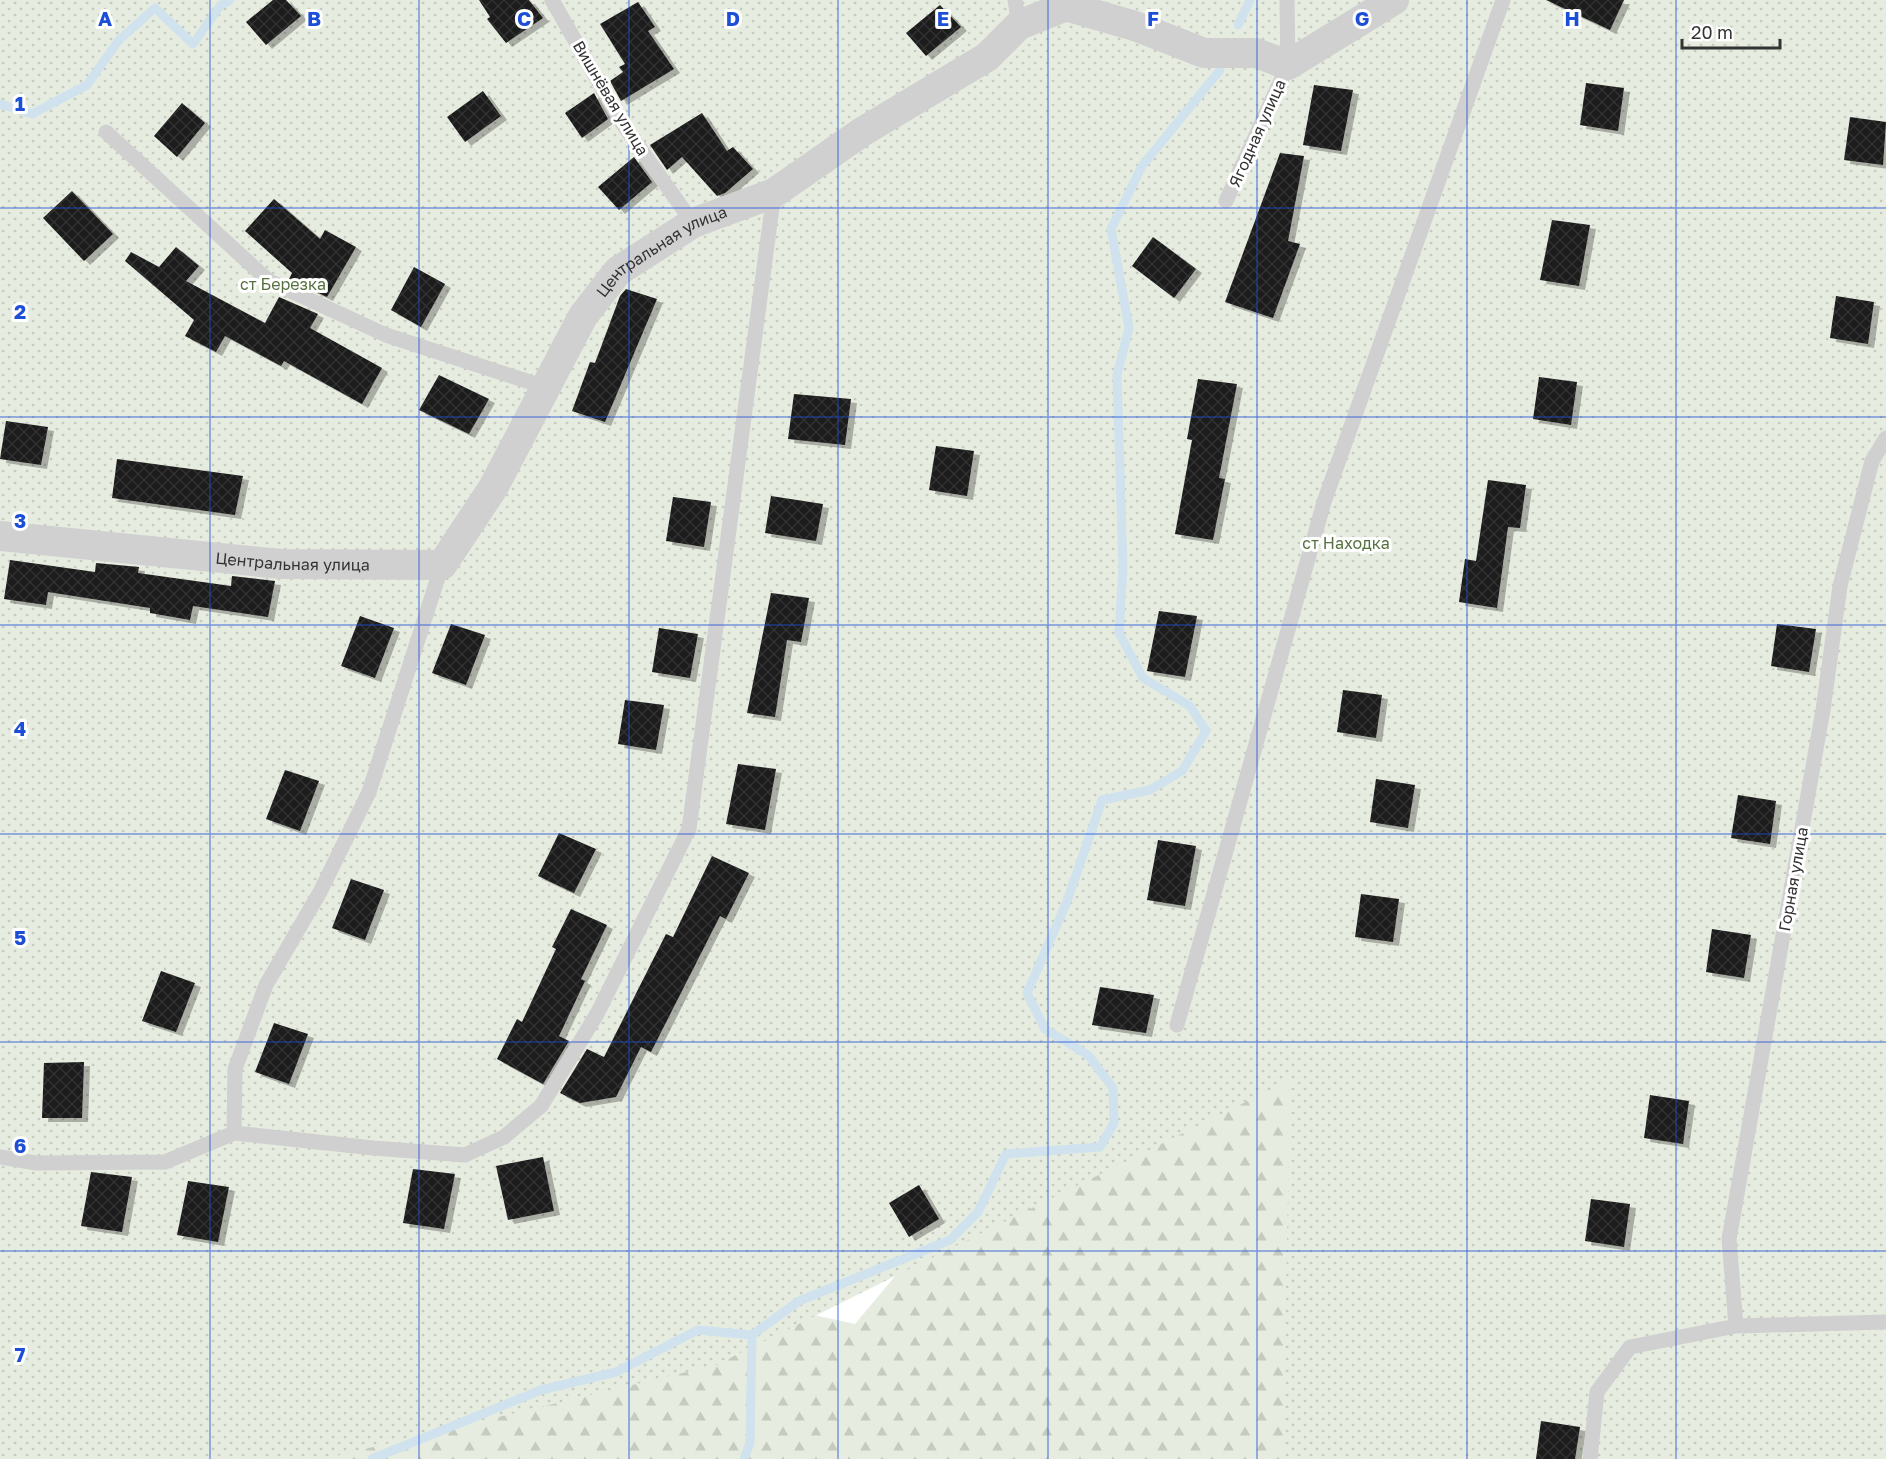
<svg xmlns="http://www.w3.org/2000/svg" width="1886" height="1459" font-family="'Golos Text',sans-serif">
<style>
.forest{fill:url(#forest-firs)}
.park{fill:url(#park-dots)}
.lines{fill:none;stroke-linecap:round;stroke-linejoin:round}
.stream{stroke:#cfe2ee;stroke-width:9}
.building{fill:url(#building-cross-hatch);filter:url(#shadow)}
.service{stroke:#d0d0d0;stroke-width:15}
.minor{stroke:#d0d0d0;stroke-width:30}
.grid{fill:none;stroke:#1d4ed8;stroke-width:1.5;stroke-opacity:0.55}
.labels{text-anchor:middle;stroke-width:6;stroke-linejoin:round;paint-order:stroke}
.street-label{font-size:16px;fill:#333;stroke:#fff}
.park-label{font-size:16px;fill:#56703f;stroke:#fff}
.grid-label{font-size:20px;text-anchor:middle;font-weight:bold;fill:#1d4ed8;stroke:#fff;stroke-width:6;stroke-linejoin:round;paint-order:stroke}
</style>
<defs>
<pattern id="forest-firs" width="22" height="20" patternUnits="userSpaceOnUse" patternTransform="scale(1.5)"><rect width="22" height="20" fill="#e6ecdf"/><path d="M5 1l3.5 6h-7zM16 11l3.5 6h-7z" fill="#c6cbc0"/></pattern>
<pattern id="park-dots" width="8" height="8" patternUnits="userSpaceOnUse" patternTransform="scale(1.5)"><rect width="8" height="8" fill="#e6ecdf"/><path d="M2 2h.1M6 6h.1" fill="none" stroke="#c6cbc0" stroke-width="1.8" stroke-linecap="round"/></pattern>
<pattern id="building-cross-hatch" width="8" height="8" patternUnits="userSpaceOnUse" patternTransform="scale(1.5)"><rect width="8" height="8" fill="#1a1a1a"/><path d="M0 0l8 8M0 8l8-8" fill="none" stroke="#333"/></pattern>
<filter id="shadow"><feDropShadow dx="6" dy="4" stdDeviation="0" flood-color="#0004"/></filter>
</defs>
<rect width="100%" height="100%" fill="#fff"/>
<path class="forest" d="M 1273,1028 L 1424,1459 L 315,1459 L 731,1297 L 855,1324 L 975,1181 Z"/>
<path class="park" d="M 0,0 L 1886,0 L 1886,1459 L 1283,1459 L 1290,1080 L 716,1365 L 323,1459 L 0,1459 Z"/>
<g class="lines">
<path class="stream" d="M 1238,25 L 1250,0
M 0,104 L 32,114 L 87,85 L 119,40 L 155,8 L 193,44 L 220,6 L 230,0
M 372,1459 L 541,1390 L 616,1372 L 698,1330 L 752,1335 L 799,1301 L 950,1240 L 978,1212 L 1006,1154 L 1100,1147 L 1114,1123 L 1113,1088 L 1088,1055 L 1045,1029 L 1027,993 L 1066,904 L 1102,800 L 1150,790 L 1182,771 L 1206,731 L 1190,706 L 1143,678 L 1119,633 L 1123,568 L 1117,375 L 1129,328 L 1111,229 L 1142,166 L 1220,70
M 744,1459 L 750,1443 L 752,1335"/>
</g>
<path class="building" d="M 273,0 L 286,0 L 301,16 L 266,45 L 246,22 Z
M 479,0 L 529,0 L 543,18 L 506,43 L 487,19 L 490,17 Z
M 1546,0 L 1624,0 L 1610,30 Z
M 638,2 L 655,27 L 648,31 L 674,69 L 621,101 L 610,81 L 623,72 L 619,67 L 625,64 L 600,24 Z
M 940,5 L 961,27 L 926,56 L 906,33 Z
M 1586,83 L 1624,88 L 1618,131 L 1580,125 Z
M 1314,85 L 1353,90 L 1341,151 L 1303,145 Z
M 483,91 L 501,116 L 465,142 L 447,117 Z
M 594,93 L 608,119 L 582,138 L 565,113 Z
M 182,103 L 205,123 L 177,157 L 154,136 Z
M 702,113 L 727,151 L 733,147 L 753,169 L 725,193 L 717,196 L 682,157 L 667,170 L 650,145 Z
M 1850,117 L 1886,122 L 1883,165 L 1844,160 Z
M 1280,153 L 1304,156 L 1288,241 L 1300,244 L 1273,318 L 1225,302 Z
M 634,157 L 652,182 L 619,210 L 598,187 Z
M 72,191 L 113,234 L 84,261 L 43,218 Z
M 274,199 L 320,239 L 325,230 L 356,247 L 327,297 L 289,279 L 292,273 L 245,231 Z
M 1552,220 L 1590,225 L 1579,286 L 1540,280 Z
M 1153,237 L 1196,269 L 1174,298 L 1132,266 Z
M 176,247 L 199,266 L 186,281 L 265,323 L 279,297 L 318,314 L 310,328 L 382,368 L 362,404 L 284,361 L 281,366 L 225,336 L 216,352 L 185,336 L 194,320 L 125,261 L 131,252 L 159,267 Z
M 414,267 L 445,284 L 421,327 L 391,310 Z
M 626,289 L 657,299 L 605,422 L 572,411 L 590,362 L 595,363 L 620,296 Z
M 1836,296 L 1874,302 L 1868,344 L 1830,338 Z
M 439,375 L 489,399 L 469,434 L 419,410 Z
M 1539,377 L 1577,382 L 1571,425 L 1533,419 Z
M 1198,379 L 1237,384 L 1219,478 L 1225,479 L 1213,540 L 1175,534 L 1192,440 L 1187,439 Z
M 794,394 L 851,399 L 845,445 L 788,439 Z
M 6,421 L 48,427 L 41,465 L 0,459 Z
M 936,446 L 974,451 L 967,496 L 929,490 Z
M 117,459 L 243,476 L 235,515 L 112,498 Z
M 1488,480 L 1526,485 L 1520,528 L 1508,527 L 1497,608 L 1459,602 L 1465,559 L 1476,561 Z
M 771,496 L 823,504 L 816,541 L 765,533 Z
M 673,497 L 711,502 L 704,547 L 666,541 Z
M 10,560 L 95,572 L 96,563 L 139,567 L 138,573 L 231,586 L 232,576 L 275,581 L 268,617 L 193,606 L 190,620 L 150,613 L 150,608 L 48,592 L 46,605 L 4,599 Z
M 771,593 L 809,598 L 801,642 L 787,640 L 775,717 L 747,713 Z
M 1159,611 L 1197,616 L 1185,677 L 1147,671 Z
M 360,616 L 394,628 L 375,678 L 341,666 Z
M 451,624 L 485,635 L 466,685 L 432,673 Z
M 1777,624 L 1816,629 L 1809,672 L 1771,666 Z
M 659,628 L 698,634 L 690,678 L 652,672 Z
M 1343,690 L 1382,695 L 1376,738 L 1337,732 Z
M 625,700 L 664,705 L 656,750 L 618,744 Z
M 738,764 L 776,769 L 765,830 L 726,824 Z
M 285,770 L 319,781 L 300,831 L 266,819 Z
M 1376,779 L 1415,785 L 1408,828 L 1370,822 Z
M 1738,795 L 1776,801 L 1770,844 L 1731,838 Z
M 559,833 L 596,849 L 574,893 L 538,876 Z
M 1158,840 L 1196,846 L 1185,906 L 1147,900 Z
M 712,856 L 749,873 L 726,919 L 720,916 L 651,1052 L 641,1047 L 616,1097 L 580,1103 L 560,1093 L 587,1049 L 604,1057 L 666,934 L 673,937 Z
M 351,879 L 384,890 L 365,940 L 332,928 Z
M 1361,894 L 1399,899 L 1393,942 L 1355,937 Z
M 571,909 L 607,925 L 581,979 L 585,981 L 559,1036 L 569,1041 L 543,1084 L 497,1059 L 517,1019 L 522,1022 L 556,949 L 552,947 Z
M 1712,929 L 1751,935 L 1744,978 L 1706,972 Z
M 161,971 L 195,983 L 176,1032 L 142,1021 Z
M 1100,987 L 1154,995 L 1146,1033 L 1092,1025 Z
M 274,1023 L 308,1034 L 289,1084 L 255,1072 Z
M 84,1062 L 82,1118 L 42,1118 L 44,1063 Z
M 1650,1095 L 1689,1101 L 1683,1144 L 1644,1138 Z
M 543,1157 L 554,1211 L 508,1220 L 496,1166 Z
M 413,1169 L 455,1174 L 444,1229 L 403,1223 Z
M 91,1172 L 132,1177 L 122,1232 L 81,1226 Z
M 188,1181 L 229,1187 L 218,1242 L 177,1235 Z
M 919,1185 L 939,1219 L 909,1237 L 889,1203 Z
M 1591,1199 L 1630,1204 L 1624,1247 L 1585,1241 Z
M 1541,1421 L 1580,1427 L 1575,1459 L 1536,1459 Z"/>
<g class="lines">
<path class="service" d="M 552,0 L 622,123 L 693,223
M 1015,0 L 1019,25
M 106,132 L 269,281 L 386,335 L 545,387
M 1226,201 L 1288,65 L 1287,0
M 1177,1025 L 1324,502 L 1503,0
M 234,1133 L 235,1069 L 266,985 L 320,892 L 369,792 L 442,565
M 0,1157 L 36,1163 L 165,1162 L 234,1133 L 373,1148 L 465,1155 L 504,1137 L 541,1106 L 597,1014 L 689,829 L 774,193
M 1736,1326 L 1729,1239 L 1823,710 L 1840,586 L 1872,461 L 1886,438
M 1590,1459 L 1597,1392 L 1630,1347 L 1736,1326 L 1886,1322"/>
<path class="minor" id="s1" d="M 0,536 L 281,564 L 442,565 L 493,488 L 583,316 L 618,271 L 693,223 L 774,193 L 862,132 L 987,57 L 1019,25 L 1066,6 L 1135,26 L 1204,53 L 1256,53 L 1288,65 L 1394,0"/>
</g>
<path class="grid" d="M 210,0 L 210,1459M 419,0 L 419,1459M 629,0 L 629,1459M 838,0 L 838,1459M 1048,0 L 1048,1459M 1257,0 L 1257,1459M 1467,0 L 1467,1459M 1676,0 L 1676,1459M 0,208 L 1886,208M 0,417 L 1886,417M 0,625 L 1886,625M 0,834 L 1886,834M 0,1042 L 1886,1042M 0,1251 L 1886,1251"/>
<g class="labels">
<g class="street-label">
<text transform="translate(611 98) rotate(59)" y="6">Вишнёвая улица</text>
<text transform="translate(1257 133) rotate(-66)" y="6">Ягодная улица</text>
<text dy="6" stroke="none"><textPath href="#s1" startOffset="834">Центральная улица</textPath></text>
<text dy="6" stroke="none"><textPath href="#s1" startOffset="294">Центральная улица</textPath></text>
<text transform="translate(1793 879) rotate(-80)" y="6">Горная улица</text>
</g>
<g class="park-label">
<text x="283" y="290">ст Березка</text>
<text x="1346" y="549">ст Находка</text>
</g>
</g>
<g class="grid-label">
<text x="105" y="26">A</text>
<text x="314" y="26">B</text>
<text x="524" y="26">C</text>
<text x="733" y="26">D</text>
<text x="943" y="26">E</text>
<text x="1153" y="26">F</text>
<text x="1362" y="26">G</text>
<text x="1572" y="26">H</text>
<text x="20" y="111">1</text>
<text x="20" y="319">2</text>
<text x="20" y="528">3</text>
<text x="20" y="736">4</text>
<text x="20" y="945">5</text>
<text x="20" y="1153">6</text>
<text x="20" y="1362">7</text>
</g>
<path d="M1682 39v9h98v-9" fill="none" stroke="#333333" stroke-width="3"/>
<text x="1691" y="39" font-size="18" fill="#333333" stroke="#ffffff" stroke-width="4.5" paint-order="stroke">20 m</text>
</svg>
